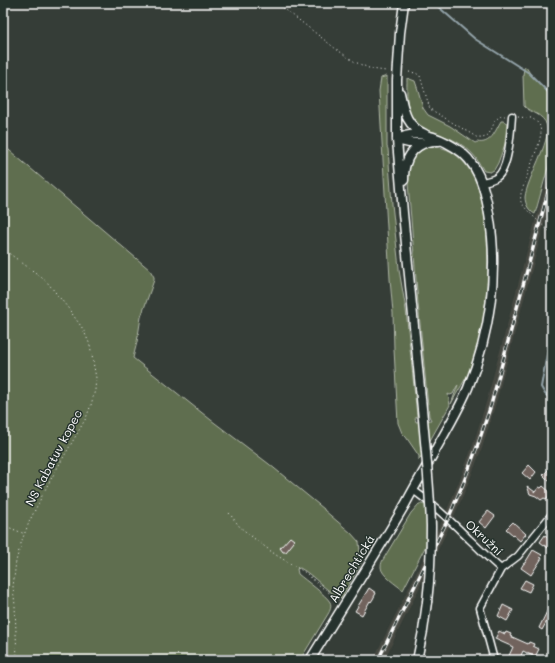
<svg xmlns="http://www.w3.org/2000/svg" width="555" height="663" font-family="Mali,sans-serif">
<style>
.built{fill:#474942}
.green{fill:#5f6e4f;stroke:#afb6a7}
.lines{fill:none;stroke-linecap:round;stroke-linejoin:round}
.stream{stroke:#93a3a9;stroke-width:2}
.building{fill:#71645d;stroke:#fff}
.minor-casing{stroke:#fff;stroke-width:9}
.major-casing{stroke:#fff;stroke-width:11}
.path{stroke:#fff;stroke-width:1;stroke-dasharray:1 3;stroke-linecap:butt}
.minor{stroke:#26332d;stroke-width:6}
.major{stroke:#26332d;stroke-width:8}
.rail-casing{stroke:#fff;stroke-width:3.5}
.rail{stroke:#26332d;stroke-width:2;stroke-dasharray:6;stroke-linecap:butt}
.major-bridge-casing{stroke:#fff;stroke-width:11;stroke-linecap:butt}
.major-bridge{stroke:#26332d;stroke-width:8}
.labels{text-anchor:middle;stroke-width:3;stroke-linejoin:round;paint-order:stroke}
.street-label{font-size:12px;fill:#fff;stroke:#26332d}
</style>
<rect width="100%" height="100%" fill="#353d37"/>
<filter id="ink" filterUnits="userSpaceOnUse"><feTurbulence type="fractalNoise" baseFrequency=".025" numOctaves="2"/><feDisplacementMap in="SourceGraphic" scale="8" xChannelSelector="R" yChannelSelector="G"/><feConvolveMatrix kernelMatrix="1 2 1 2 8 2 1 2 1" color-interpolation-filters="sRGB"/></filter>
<g filter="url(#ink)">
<path class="built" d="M 552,159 L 552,195 L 495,406 L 482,448 L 467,486 L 452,521 L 384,660 L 373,660 L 444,517 L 459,482 L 473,445 L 486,403 Z"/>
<path class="green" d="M 526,67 L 531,75 L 552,96 L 552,153 L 535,214 C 529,211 525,204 525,197 C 527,179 551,141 547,126 C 543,113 530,113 524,106 L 523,75 L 524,68 Z
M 387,76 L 387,147 L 388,149 L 392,204 L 399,268 L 399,270 L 406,310 L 417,416 L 415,419 L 416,422 L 431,420 L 429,416 L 418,303 L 408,183 C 408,176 408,168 411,162 C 413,156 418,151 423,149 C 445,140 466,160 474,178 C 480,190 483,206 485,219 C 490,257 488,291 482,328 C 479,341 477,354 472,367 C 466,379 457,392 451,404 L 458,385 L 457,386 L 453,394 L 450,395 L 448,394 L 450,405 L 419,460 L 419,456 L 406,437 L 402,433 L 398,423 L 394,349 L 393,313 L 390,279 L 379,91 L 381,78 Z
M 407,78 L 415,81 L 418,90 L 423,108 L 428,115 L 450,126 L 475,143 L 477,142 C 491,145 495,131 501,121 L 503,121 L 507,123 L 505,144 L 498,163 L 494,170 L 490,172 L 484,171 C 481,167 479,162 476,158 C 471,151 464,146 457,142 C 449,137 440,135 431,132 C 404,123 407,101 407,78 Z
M 3,145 L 150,270 L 154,277 L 154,280 L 141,317 L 137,342 L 133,358 L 211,420 L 269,464 L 324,509 L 324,510 L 351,533 L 359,542 L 361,562 L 359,567 L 341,598 C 325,591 315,576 300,568 L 297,569 L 298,574 C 305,580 326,595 330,602 C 332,606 330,611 328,614 L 300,660 L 3,660 Z
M 419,504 C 431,503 438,517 435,528 L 403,590 C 397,585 381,575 381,567 C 381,564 382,561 384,558 L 411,513 Z"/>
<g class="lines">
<path class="stream" d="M 434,3 L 475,39 L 529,73 L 552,96
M 552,327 L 541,387 L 545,394 L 552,400"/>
</g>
<path class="building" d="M 529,465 L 536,472 L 530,480 L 522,473 Z
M 552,466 L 552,484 L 543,475 Z
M 527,486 L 535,492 L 539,487 L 541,488 L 543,486 L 551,493 L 546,499 L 544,498 L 541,500 L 536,496 L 530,494 Z
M 488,511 L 495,516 L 486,528 L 479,522 Z
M 513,522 L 526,534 L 520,541 L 506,529 Z
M 545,535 L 552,540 L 552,542 L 548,548 L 540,542 Z
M 290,537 L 294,540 L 293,542 L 294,542 L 286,552 L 283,552 L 280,548 Z
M 533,550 L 542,555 L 540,557 L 542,558 L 531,575 L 521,568 L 524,563 L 525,563 Z
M 525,580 L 533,584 L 529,592 L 520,588 Z
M 369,588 L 376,593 L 373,599 L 371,602 L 370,601 L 362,615 L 355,611 Z
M 552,601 L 552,612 L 542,630 L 539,628 Z
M 503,605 L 513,610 L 507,621 L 498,616 Z
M 499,631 L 505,634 L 506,632 L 511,634 L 510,636 L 528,644 L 529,642 L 534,644 L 533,646 L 539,649 L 535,657 L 523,651 L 519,660 L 507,660 L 513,647 L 495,639 Z"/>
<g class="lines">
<g class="minor-casing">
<path id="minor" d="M 482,182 C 487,181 493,180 497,177 C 509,169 511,130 512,116
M 413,490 C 433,504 452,522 469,539 C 480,549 490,560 501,569 L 518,556 L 552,514
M 494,660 L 480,608 L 501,569"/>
</g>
<g class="major-casing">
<path id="major" d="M 404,3 L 400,33 L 397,80 L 397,140 L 403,213 L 423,419
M 400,93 C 404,111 406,126 425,134
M 397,140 L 409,143 L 422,143
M 404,180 C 404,175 404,169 406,164 C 410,149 424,140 439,141
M 310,660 C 342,608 375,556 406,503 C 416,484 427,466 437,447 C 448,428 459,409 468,388 C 490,334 499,272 489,214 C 485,188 478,161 454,147 C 438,137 415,128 397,140
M 417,660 L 423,631 L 427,602"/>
</g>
<path class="path" d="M 277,3 L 336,49 L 355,62 L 371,69 L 386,71
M 409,72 L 416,73 L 420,76 L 430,109 L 478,138 C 496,140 489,115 505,116
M 518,117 L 531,118 L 536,121 L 540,126 L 541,133 L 539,143 L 521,193 C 521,196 520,199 521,202 C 524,209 546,228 552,234
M 3,249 L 36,273 L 47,282 L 68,308 L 83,329 L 90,345 L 96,378 L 95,390 L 91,405 L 86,418 L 47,486 L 30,520 L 22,540 L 16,561 L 13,587 L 15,605 L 17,660
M 229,513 L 240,527 L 256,540 L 276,555 L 306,573 L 320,586 L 339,600
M 3,525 L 25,534"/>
<use href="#minor" class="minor"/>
<use href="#major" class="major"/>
<g class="rail-casing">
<path id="rail" d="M 378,660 L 448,519 L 463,484 L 477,447 L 491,405 L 552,177"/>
</g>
<use href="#rail" class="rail"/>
<g class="major-bridge-casing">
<path id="major-bridge" d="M 423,419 C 426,454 430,490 431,526 C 431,551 430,577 427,602"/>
</g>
<use href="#major-bridge" class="major-bridge"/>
</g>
</g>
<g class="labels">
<g class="street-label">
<text transform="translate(54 458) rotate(-62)" y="4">NS Kabatuv kopec</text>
<text transform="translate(484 538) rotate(43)" y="4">Okružní</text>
<text transform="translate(352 569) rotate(-59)" y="4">Albrechtická</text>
</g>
</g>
<rect width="555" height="663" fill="none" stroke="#26332d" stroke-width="16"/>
<rect x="8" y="8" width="539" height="647" fill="none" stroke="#fff" stroke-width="1.5" filter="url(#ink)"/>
</svg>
